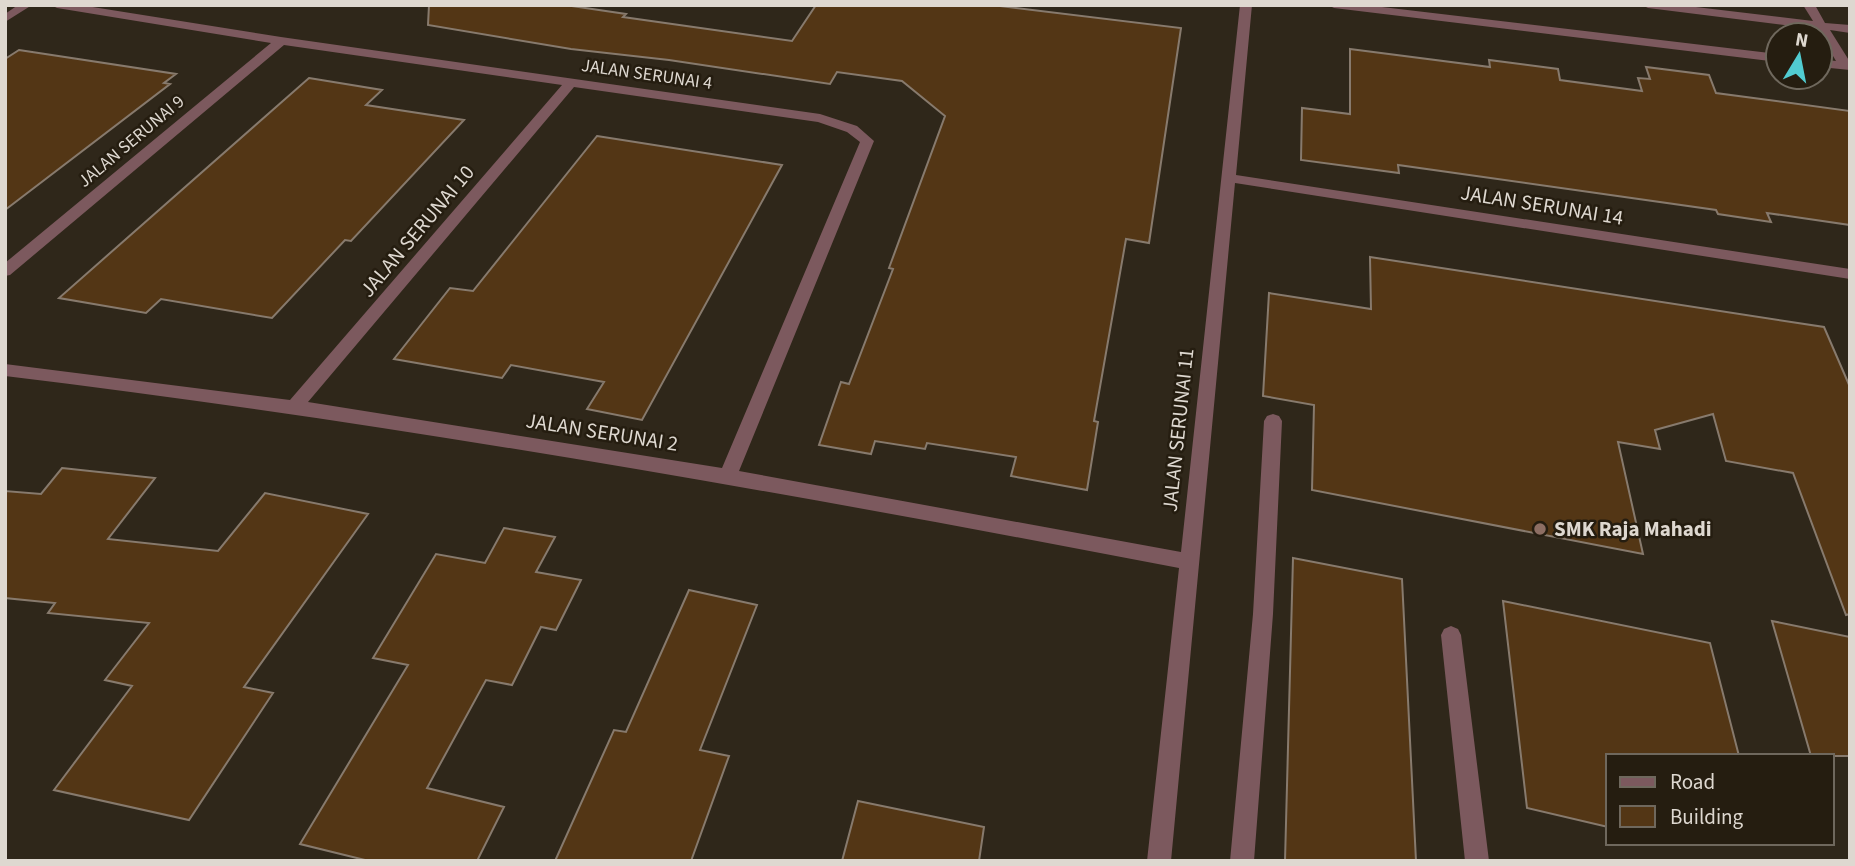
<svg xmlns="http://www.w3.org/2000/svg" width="1855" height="866" font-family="'Source Sans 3',sans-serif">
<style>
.building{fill:#533615;stroke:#877a6d;stroke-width:2}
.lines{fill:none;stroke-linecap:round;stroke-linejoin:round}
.minor{fill:#7c595e;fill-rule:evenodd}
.education-dot{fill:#8d6e63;stroke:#251d10;stroke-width:2.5}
.labels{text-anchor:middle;stroke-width:5;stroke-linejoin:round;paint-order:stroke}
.far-street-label{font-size:18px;fill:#ded8d0;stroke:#251d10}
.street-label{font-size:21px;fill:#ded8d0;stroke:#251d10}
.poi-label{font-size:21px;font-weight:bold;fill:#ded8d0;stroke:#251d10;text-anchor:start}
</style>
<rect width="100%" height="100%" fill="#2f271a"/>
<path class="building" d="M 429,5 L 565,5 L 626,14 L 623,17 L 792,41 L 816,5 L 992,5 L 1181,28 L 1149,243 L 1126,239 L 1094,421 L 1098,422 L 1087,490 L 1011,476 L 1016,457 L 927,443 L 925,449 L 875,441 L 871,454 L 819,445 L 841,382 L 849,384 L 893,269 L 889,268 L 945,116 L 902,81 L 837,72 L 830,84 L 669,60 L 571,49 L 428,25 Z
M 1350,49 L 1490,67 L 1489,60 L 1558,69 L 1560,80 L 1642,91 L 1638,78 L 1650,79 L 1646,67 L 1709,75 L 1716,93 L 1850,111 L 1850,225 L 1767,213 L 1771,222 L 1718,214 L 1716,210 L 1398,165 L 1399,173 L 1301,160 L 1302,108 L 1350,114 Z
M 19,50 L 176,74 L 164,83 L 170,84 L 5,210 L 5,59 Z
M 309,78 L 382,90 L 366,105 L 464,120 L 351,241 L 345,240 L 272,318 L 161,299 L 146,313 L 59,298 Z
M 597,136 L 782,165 L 642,420 L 587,409 L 604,382 L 511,365 L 502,378 L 394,359 L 450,288 L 473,291 Z
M 1370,257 L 1824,327 L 1850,387 L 1850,614 L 1846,615 L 1793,473 L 1726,461 L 1713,414 L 1655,430 L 1660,449 L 1618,442 L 1643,554 L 1312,490 L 1314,405 L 1263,396 L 1269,293 L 1371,309 Z
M 62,468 L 155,478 L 108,539 L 218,551 L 265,493 L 368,514 L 244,687 L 273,693 L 189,820 L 54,790 L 132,686 L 105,680 L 149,623 L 48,613 L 55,603 L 5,598 L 5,491 L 41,494 Z
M 504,528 L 555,537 L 536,572 L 581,580 L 556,630 L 541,627 L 512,685 L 486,680 L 427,788 L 504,807 L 477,861 L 369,861 L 300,844 L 408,665 L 373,658 L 436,554 L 485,563 Z
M 1293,558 L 1402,579 L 1416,861 L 1285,861 Z
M 689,590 L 757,605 L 700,750 L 729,756 L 691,861 L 555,861 L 614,730 L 626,732 Z
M 1503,601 L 1710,643 L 1739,756 L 1608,756 L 1608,827 L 1527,808 Z
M 1772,621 L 1850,637 L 1850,756 L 1811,756 Z
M 858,801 L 984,827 L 979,861 L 842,861 Z"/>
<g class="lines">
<path class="minor" d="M 18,5 L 32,5 L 5,22 L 5,14 Z
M 51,5 L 80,5 L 281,37 L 820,114 L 857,126 L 874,141 L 739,471 L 1181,552 L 1240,5 L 1252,5 L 1236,175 L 1850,269 L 1850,279 L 1235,183 L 1171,861 L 1147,861 L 1179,568 C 789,493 399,424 5,376 L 5,364 L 290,400 L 562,85 L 284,45 L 10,275 L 5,276 L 5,263 L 271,43 L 57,8 ZM 574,87 L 818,122 L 847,132 L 860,142 L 722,468 L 308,402 Z
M 1328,5 L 1365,5 L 1778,54 L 1778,62 L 1334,8 Z
M 1642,5 L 1679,5 L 1813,21 L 1803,5 L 1815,5 L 1825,23 L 1850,25 L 1850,33 L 1830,30 L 1850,62 L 1850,70 L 1820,67 L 1820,59 L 1836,61 L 1817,29 L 1648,8 Z
M 1273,414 L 1279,416 L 1282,421 L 1273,614 L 1254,861 L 1230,861 L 1253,614 L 1264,421 L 1267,416 Z
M 1451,626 L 1458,629 L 1461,635 L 1489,861 L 1465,861 L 1441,635 L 1444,629 Z"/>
</g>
<circle class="education-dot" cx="1540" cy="529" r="7"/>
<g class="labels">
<g class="far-street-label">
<text transform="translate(647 74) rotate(8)" y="6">JALAN SERUNAI 4</text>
<text transform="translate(131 141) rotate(-40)" y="6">JALAN SERUNAI 9</text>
</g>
<g class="street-label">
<text transform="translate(1542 205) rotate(9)" y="7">JALAN SERUNAI 14</text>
<text transform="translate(417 231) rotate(-50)" y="7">JALAN SERUNAI 10</text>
<text transform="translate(1178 430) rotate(-84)" y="7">JALAN SERUNAI 11</text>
<text transform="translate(602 432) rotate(9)" y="7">JALAN SERUNAI 2</text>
</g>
<g class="poi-label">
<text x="1554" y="536">SMK Raja Mahadi</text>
</g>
</g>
<rect width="1855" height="866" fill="none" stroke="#ded8d0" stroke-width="14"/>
<rect x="1606" y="754" width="228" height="91" fill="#251d10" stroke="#6f685d" stroke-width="2"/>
<rect x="1620" y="777" width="35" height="10" fill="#7c595e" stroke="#6f685d" stroke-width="2"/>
<text x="1670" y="789" font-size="21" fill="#ded8d0">Road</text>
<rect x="1620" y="806" width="35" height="21" fill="#533615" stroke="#6f685d" stroke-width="2"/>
<text x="1670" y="824" font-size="21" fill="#ded8d0">Building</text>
<g transform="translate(1799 56) rotate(10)"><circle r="33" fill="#251d10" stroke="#6f685d" stroke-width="2"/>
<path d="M0-5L12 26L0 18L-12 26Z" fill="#51ccd1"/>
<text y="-10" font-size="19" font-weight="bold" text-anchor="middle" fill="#ded8d0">N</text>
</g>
</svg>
